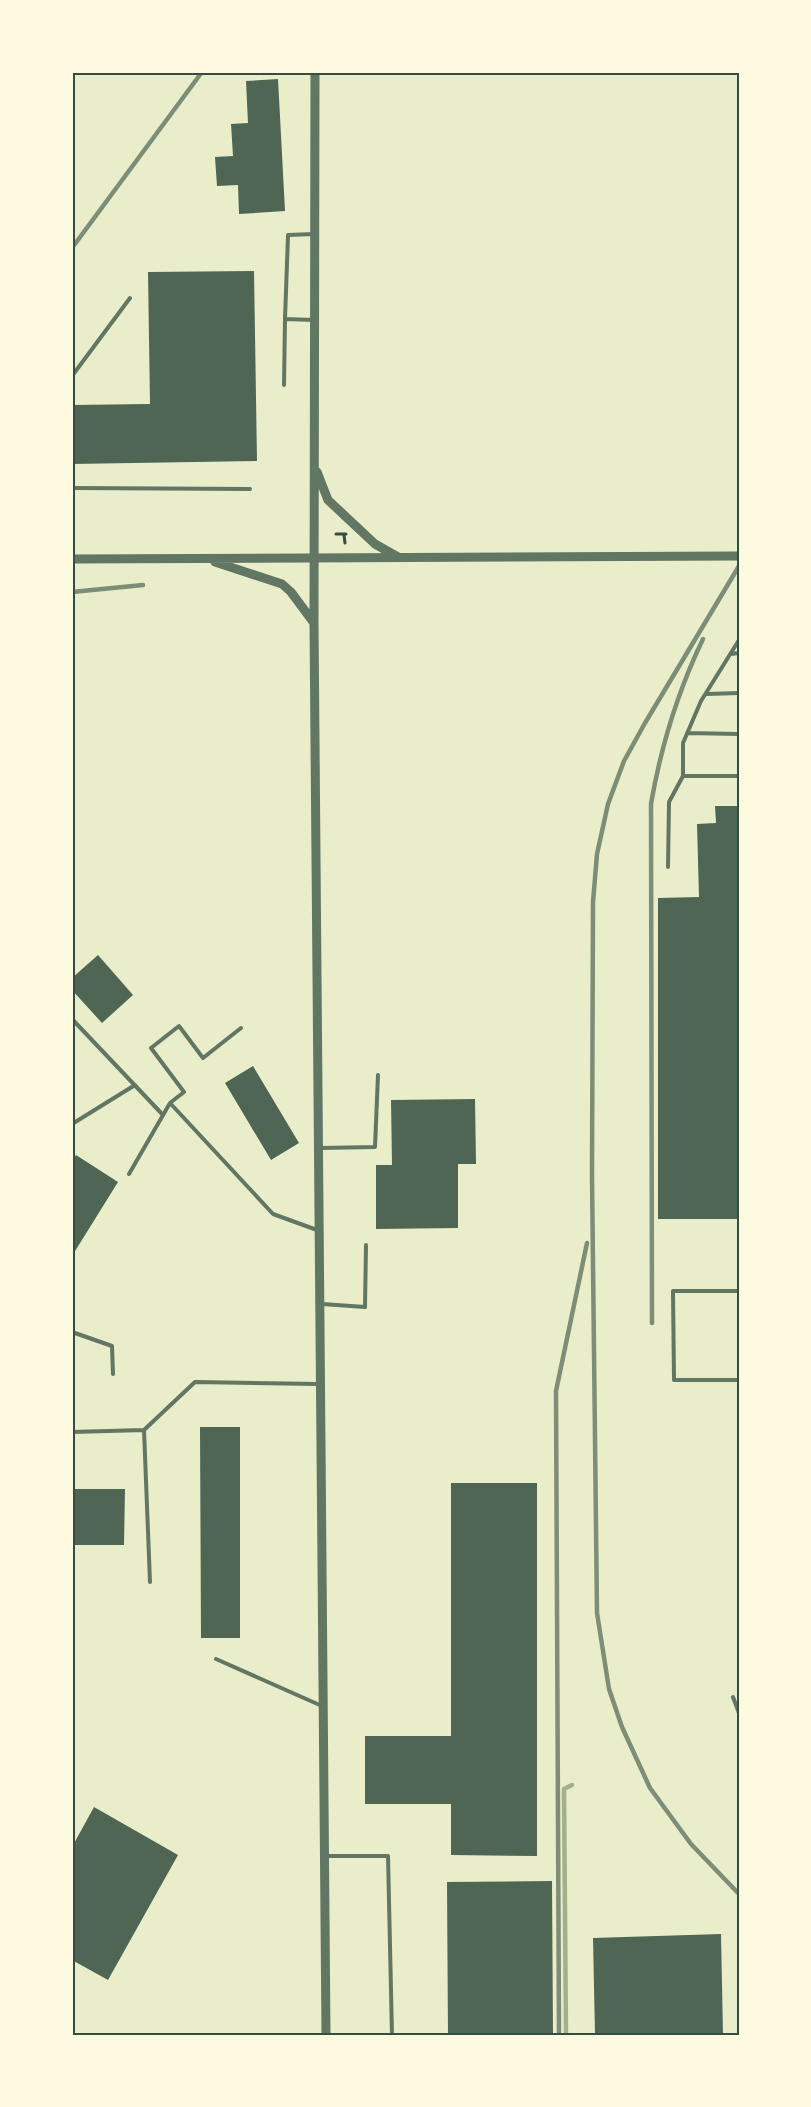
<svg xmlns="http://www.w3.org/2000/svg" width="811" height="2107" font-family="'Archivo Narrow',sans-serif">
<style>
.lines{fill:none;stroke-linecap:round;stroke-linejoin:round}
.stream{stroke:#a3b18a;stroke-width:4.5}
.building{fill:#4f6655}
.path{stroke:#344e41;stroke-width:3}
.service{stroke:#617663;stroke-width:4}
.tertiary{stroke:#617663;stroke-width:9}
.rail{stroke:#7c8e77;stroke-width:4.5}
.neatline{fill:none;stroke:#344e41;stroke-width:2}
</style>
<rect width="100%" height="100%" fill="#e9edc9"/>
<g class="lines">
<path class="stream" d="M 566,2035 L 564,1789 L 572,1785"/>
</g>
<path class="building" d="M 278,79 L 285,211 L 239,214 L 238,185 L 217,186 L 215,157 L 233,156 L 231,124 L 248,123 L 246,81 Z
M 254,271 L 257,461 L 72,464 L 72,405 L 150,404 L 148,272 Z
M 715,806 L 739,806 L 739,1219 L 658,1219 L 658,898 L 699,897 L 697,824 L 716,823 Z
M 98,955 L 133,995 L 102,1023 L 72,990 L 72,978 Z
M 253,1066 L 299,1143 L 271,1160 L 225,1083 Z
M 475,1099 L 476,1164 L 458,1164 L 458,1228 L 376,1229 L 376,1165 L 392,1165 L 391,1100 Z
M 76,1155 L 118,1182 L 72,1256 L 72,1161 Z
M 200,1427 L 240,1427 L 240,1638 L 201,1638 Z
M 451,1483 L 537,1483 L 537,1856 L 451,1855 L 451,1804 L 365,1804 L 365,1736 L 451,1736 Z
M 74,1489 L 125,1489 L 124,1545 L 73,1545 Z
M 94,1807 L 178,1855 L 108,1980 L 72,1960 L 72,1847 Z
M 552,1881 L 553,2035 L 448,2035 L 447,1882 Z
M 721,1934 L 723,2035 L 595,2035 L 593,1938 Z"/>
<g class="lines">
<path class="path" d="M 336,534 L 346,534
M 344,535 L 345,543"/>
<path class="service" d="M 285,319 L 288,235 L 314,234
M 72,376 L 130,298
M 284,385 L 285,319 L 314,320
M 72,488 L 250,489
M 739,640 L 701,701 L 683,743 L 683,776 L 739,776
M 731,654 L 739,653
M 707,694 L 739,693
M 687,733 L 739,734
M 668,867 L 669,802 L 683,776
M 72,1019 L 163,1115
M 170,1103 L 184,1092 L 151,1048 L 179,1026 L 203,1058 L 241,1028
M 72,1124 L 135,1085
M 320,1148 L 375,1147 L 378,1075
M 129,1174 L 170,1103 L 273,1214 L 317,1230
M 739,1291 L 673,1291 L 674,1380 L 739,1380
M 322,1304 L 365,1307 L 366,1245
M 72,1335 L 72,1332 L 112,1346 L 113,1374
M 72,1432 L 144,1430
M 150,1582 L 144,1430 L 195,1382 L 318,1384
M 216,1659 L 322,1706
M 733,1697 L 739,1713
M 326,1856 L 388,1856 L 392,2035"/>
<path class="tertiary" d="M 315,72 L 314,623 L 326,2035
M 317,472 L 328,500 L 375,544 L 398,557
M 72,559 L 739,556
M 215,562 L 282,584 L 291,592 L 314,623"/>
<path class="rail" d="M 72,248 L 202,72
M 739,566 L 645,723 L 624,761 L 608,804 L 597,854 L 593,902 L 592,1176 L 597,1613 L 609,1689 L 622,1727 L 650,1788 L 691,1844 L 739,1894
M 72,592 L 143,585
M 652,1323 L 651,804 C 661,746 677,693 703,639
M 559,2035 L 556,1391 L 587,1243"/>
</g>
<rect width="811" height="2107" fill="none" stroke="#fefae0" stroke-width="147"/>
<rect x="74" y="74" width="664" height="1960" class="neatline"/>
</svg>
